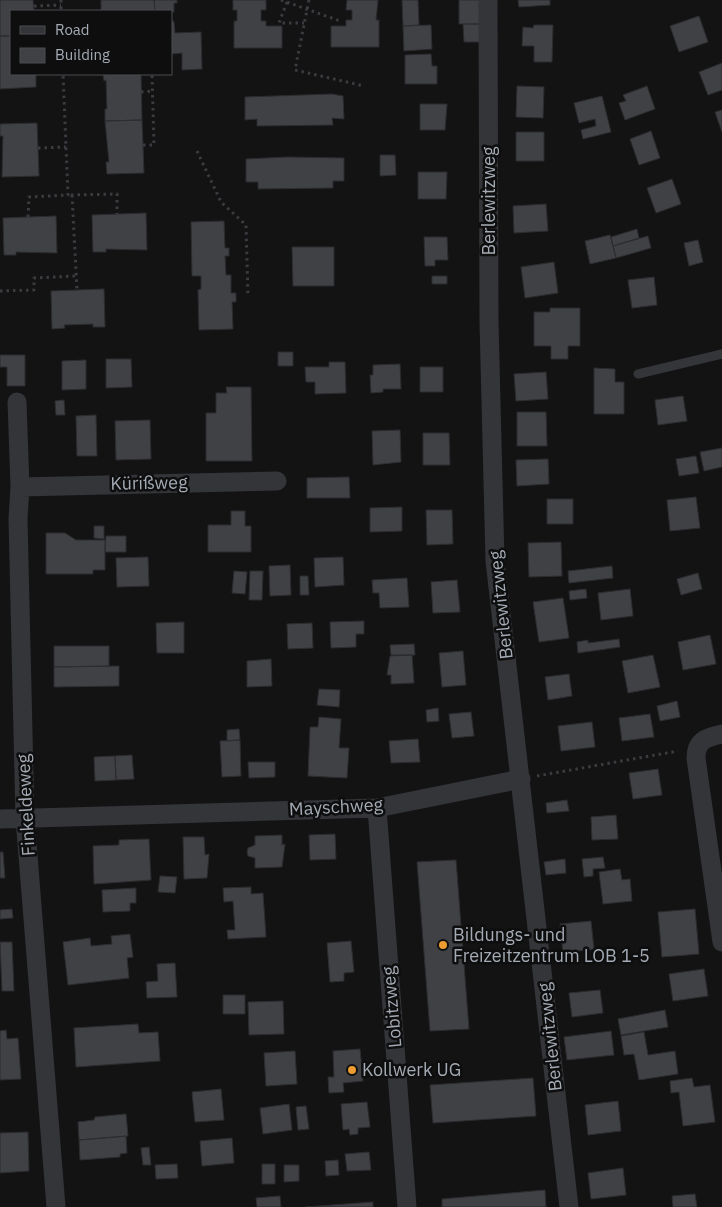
<svg xmlns="http://www.w3.org/2000/svg" width="722" height="1207" font-family="'IBM Plex Sans',sans-serif">
<style>
.building{fill:#3f4144;stroke:#2d2d30}
.lines{fill:none;stroke-linecap:round;stroke-linejoin:round}
.path{stroke:#3a3c40;stroke-width:3;stroke-dasharray:2.5 4;stroke-linecap:butt}
.lane{stroke:#343539;stroke-width:9}
.street{stroke:#343539;stroke-width:19}
.poi-dot{fill:#ee9c31;stroke:#0e0e0f;stroke-width:2}
.labels{text-anchor:middle;stroke-width:5;stroke-linejoin:round;paint-order:stroke}
.street-label{font-size:18px;fill:#a4abb4;stroke:#0e0e0f}
.poi-label{font-size:18px;fill:#a4abb4;stroke:#0e0e0f;text-anchor:start}
</style>
<rect width="100%" height="100%" fill="#131314"/>
<path class="building" d="M 0,0 L 33,0 L 34,11 L 11,11 L 11,36 L 0,36 Z
M 101,0 L 154,0 L 155,11 L 101,11 Z
M 154,0 L 177,0 L 177,3 L 174,3 L 174,12 L 155,11 Z
M 233,0 L 266,0 L 266,10 L 261,10 L 261,21 L 266,21 L 266,26 L 282,26 L 282,48 L 234,48 L 234,21 L 237,21 L 237,10 L 233,10 Z
M 347,0 L 378,0 L 376,20 L 379,20 L 379,47 L 331,47 L 331,26 L 346,26 L 346,20 L 352,20 L 352,10 L 346,10 Z
M 402,0 L 418,0 L 419,25 L 403,26 Z
M 459,0 L 480,0 L 480,24 L 459,24 Z
M 518,0 L 550,0 L 550,5 L 519,7 Z
M 699,16 L 708,42 L 679,52 L 670,26 Z
M 171,20 L 174,22 L 175,33 L 201,32 L 202,69 L 182,70 L 182,53 L 171,54 Z
M 463,24 L 480,24 L 480,42 L 464,42 Z
M 431,25 L 432,49 L 404,51 L 403,26 Z
M 534,25 L 553,25 L 552,62 L 534,62 L 534,46 L 522,46 L 523,27 L 533,28 Z
M 0,36 L 11,36 L 11,74 L 36,74 L 36,87 L 0,89 Z
M 431,54 L 432,66 L 437,66 L 437,84 L 405,84 L 405,55 Z
M 722,63 L 722,90 L 708,95 L 699,72 Z
M 103,74 L 141,74 L 142,120 L 105,121 L 105,109 L 107,109 L 106,80 L 104,81 Z
M 517,86 L 544,87 L 543,118 L 516,117 Z
M 647,86 L 655,109 L 625,120 L 619,103 L 626,101 L 623,95 Z
M 332,94 L 343,96 L 344,119 L 332,118 L 333,125 L 257,126 L 257,119 L 245,120 L 245,97 Z
M 602,96 L 611,132 L 583,139 L 581,130 L 596,126 L 595,119 L 579,123 L 574,103 Z
M 420,104 L 447,104 L 445,130 L 420,130 Z
M 722,110 L 722,132 L 715,112 Z
M 142,120 L 144,173 L 107,174 L 106,162 L 109,162 L 105,121 Z
M 37,123 L 39,176 L 2,177 L 3,136 L 0,136 L 0,124 Z
M 651,131 L 660,158 L 639,165 L 630,139 Z
M 516,132 L 544,132 L 544,161 L 516,161 Z
M 380,155 L 395,155 L 396,175 L 380,176 Z
M 287,157 L 344,158 L 344,181 L 333,181 L 333,188 L 258,189 L 258,182 L 246,182 L 246,159 Z
M 418,172 L 447,172 L 446,199 L 418,199 Z
M 672,179 L 681,204 L 656,213 L 647,188 Z
M 546,204 L 548,231 L 514,233 L 513,206 Z
M 146,213 L 147,250 L 106,249 L 106,252 L 93,252 L 92,215 Z
M 56,216 L 57,253 L 16,252 L 16,255 L 4,255 L 3,218 Z
M 224,221 L 225,248 L 229,248 L 229,256 L 225,256 L 226,275 L 231,275 L 231,293 L 236,293 L 236,302 L 232,302 L 233,329 L 199,330 L 198,290 L 201,289 L 201,276 L 192,276 L 191,222 Z
M 637,229 L 639,238 L 613,246 L 611,237 Z
M 610,235 L 616,258 L 590,264 L 585,241 Z
M 648,236 L 651,248 L 616,258 L 613,246 Z
M 424,237 L 447,237 L 448,260 L 435,260 L 435,266 L 425,266 Z
M 698,240 L 703,262 L 689,266 L 684,243 Z
M 292,247 L 334,247 L 334,286 L 293,286 Z
M 554,262 L 558,293 L 525,298 L 521,267 Z
M 432,276 L 447,276 L 447,284 L 432,284 Z
M 654,277 L 657,305 L 632,308 L 628,280 Z
M 104,289 L 105,327 L 93,327 L 93,324 L 64,325 L 65,328 L 52,329 L 51,291 Z
M 550,308 L 580,308 L 580,346 L 568,346 L 568,359 L 551,359 L 551,346 L 534,346 L 534,312 L 550,312 Z
M 278,352 L 293,352 L 293,366 L 278,366 Z
M 0,355 L 25,355 L 25,386 L 7,386 L 7,367 L 0,367 Z
M 106,359 L 131,359 L 132,387 L 106,388 Z
M 86,360 L 86,389 L 62,390 L 62,361 Z
M 329,362 L 345,362 L 346,393 L 315,394 L 315,382 L 306,382 L 305,367 L 329,367 Z
M 400,364 L 401,389 L 383,389 L 383,392 L 371,393 L 370,375 L 373,375 L 373,365 Z
M 420,367 L 443,367 L 443,392 L 420,392 Z
M 594,368 L 615,369 L 615,382 L 624,382 L 624,414 L 594,414 Z
M 546,372 L 548,399 L 516,401 L 514,374 Z
M 226,387 L 251,387 L 252,461 L 206,461 L 206,413 L 216,413 L 216,393 L 227,393 Z
M 683,396 L 687,421 L 658,425 L 655,400 Z
M 64,400 L 65,415 L 56,415 L 55,401 Z
M 517,412 L 546,412 L 547,446 L 517,446 Z
M 96,415 L 97,456 L 77,456 L 76,416 Z
M 150,420 L 151,459 L 116,460 L 115,421 Z
M 400,430 L 401,462 L 373,465 L 372,431 Z
M 423,433 L 449,433 L 450,465 L 423,465 Z
M 722,448 L 722,467 L 704,471 L 700,452 Z
M 696,456 L 699,473 L 679,476 L 676,459 Z
M 548,459 L 549,484 L 517,486 L 516,460 Z
M 349,477 L 350,498 L 307,498 L 307,478 Z
M 696,497 L 700,528 L 670,531 L 667,500 Z
M 547,499 L 573,499 L 573,524 L 547,524 Z
M 402,507 L 402,531 L 370,532 L 370,508 Z
M 426,510 L 452,510 L 453,544 L 427,545 Z
M 231,511 L 245,511 L 245,526 L 251,526 L 251,552 L 208,552 L 208,525 L 231,525 Z
M 94,526 L 104,526 L 104,539 L 94,538 Z
M 46,533 L 65,533 L 76,540 L 105,540 L 105,570 L 93,570 L 93,574 L 46,574 Z
M 106,536 L 126,536 L 126,552 L 105,552 Z
M 561,542 L 562,576 L 529,577 L 528,543 Z
M 148,557 L 149,586 L 117,587 L 116,558 Z
M 343,557 L 344,585 L 315,587 L 314,558 Z
M 290,565 L 291,595 L 270,596 L 269,566 Z
M 612,566 L 613,578 L 569,583 L 568,571 Z
M 234,571 L 247,572 L 245,594 L 232,593 Z
M 250,571 L 263,571 L 262,600 L 249,600 Z
M 698,573 L 702,589 L 681,595 L 677,579 Z
M 300,576 L 308,576 L 309,595 L 300,595 Z
M 407,578 L 409,607 L 380,608 L 379,593 L 373,593 L 372,580 Z
M 457,580 L 460,612 L 433,613 L 431,582 Z
M 586,589 L 587,598 L 570,600 L 569,591 Z
M 630,589 L 633,616 L 601,620 L 598,593 Z
M 563,598 L 569,638 L 539,642 L 533,602 Z
M 364,621 L 364,634 L 356,634 L 356,647 L 331,648 L 330,622 Z
M 184,622 L 184,653 L 157,653 L 156,623 Z
M 312,623 L 313,648 L 288,649 L 287,624 Z
M 710,635 L 716,664 L 683,670 L 678,642 Z
M 619,639 L 620,647 L 578,653 L 577,642 L 588,640 L 588,643 Z
M 414,644 L 415,655 L 391,655 L 390,645 Z
M 54,646 L 109,646 L 109,666 L 54,667 Z
M 463,651 L 466,685 L 442,687 L 439,653 Z
M 412,655 L 414,683 L 391,684 L 391,675 L 387,675 L 390,656 Z
M 653,655 L 660,687 L 628,693 L 622,661 Z
M 271,659 L 272,686 L 247,687 L 247,661 Z
M 119,666 L 119,686 L 54,687 L 54,667 Z
M 569,674 L 572,696 L 548,700 L 545,677 Z
M 319,689 L 340,690 L 339,707 L 317,705 Z
M 677,701 L 680,717 L 660,721 L 657,706 Z
M 438,708 L 439,721 L 427,722 L 426,710 Z
M 471,712 L 474,736 L 452,738 L 449,714 Z
M 650,714 L 654,737 L 622,741 L 619,718 Z
M 319,717 L 341,719 L 339,748 L 349,748 L 347,778 L 308,776 L 310,727 L 318,727 Z
M 592,722 L 595,747 L 561,751 L 558,726 Z
M 239,729 L 240,740 L 227,741 L 227,730 Z
M 418,739 L 420,762 L 391,763 L 389,741 Z
M 240,740 L 241,776 L 222,777 L 220,741 Z
M 132,755 L 134,779 L 116,780 L 115,756 Z
M 115,756 L 116,780 L 95,781 L 94,757 Z
M 248,762 L 275,762 L 275,777 L 249,778 Z
M 658,769 L 662,795 L 633,799 L 629,773 Z
M 567,800 L 569,811 L 547,813 L 546,803 Z
M 616,815 L 618,839 L 592,840 L 591,817 Z
M 335,834 L 336,859 L 310,860 L 309,835 Z
M 282,835 L 282,845 L 285,844 L 282,867 L 255,868 L 255,858 L 248,856 L 247,852 L 248,848 L 255,845 L 255,836 Z
M 183,837 L 204,837 L 205,855 L 209,854 L 207,878 L 184,879 Z
M 149,839 L 151,880 L 94,884 L 93,846 L 119,845 L 119,840 Z
M 0,852 L 3,852 L 5,878 L 0,878 Z
M 603,857 L 605,868 L 593,869 L 593,876 L 584,877 L 582,859 Z
M 565,859 L 566,873 L 546,875 L 544,862 Z
M 456,860 L 469,1029 L 430,1031 L 417,862 Z
M 620,869 L 622,880 L 630,879 L 632,901 L 603,904 L 599,872 Z
M 160,876 L 177,877 L 175,893 L 158,892 Z
M 251,887 L 251,894 L 263,893 L 266,937 L 228,939 L 227,930 L 235,930 L 233,901 L 224,902 L 223,888 Z
M 136,888 L 136,903 L 130,903 L 130,911 L 103,912 L 102,890 Z
M 12,909 L 13,918 L 0,919 L 0,910 Z
M 695,909 L 699,954 L 662,957 L 658,912 Z
M 591,921 L 594,949 L 563,953 L 560,924 Z
M 130,934 L 133,957 L 127,958 L 129,978 L 68,985 L 63,942 L 90,938 L 91,946 L 112,944 L 111,936 Z
M 351,941 L 354,972 L 344,973 L 344,981 L 330,982 L 327,943 Z
M 0,942 L 12,942 L 14,991 L 2,991 Z
M 175,963 L 177,997 L 147,998 L 146,982 L 158,981 L 157,964 Z
M 704,969 L 708,996 L 673,1001 L 669,974 Z
M 600,990 L 603,1013 L 572,1017 L 569,993 Z
M 223,995 L 245,995 L 245,1014 L 223,1014 Z
M 283,1001 L 284,1034 L 249,1035 L 248,1002 Z
M 665,1010 L 668,1027 L 621,1035 L 618,1019 Z
M 138,1024 L 139,1033 L 158,1032 L 160,1061 L 76,1067 L 74,1028 Z
M 6,1030 L 7,1039 L 18,1038 L 21,1079 L 0,1080 L 0,1031 Z
M 611,1031 L 614,1055 L 567,1060 L 564,1037 Z
M 644,1032 L 648,1055 L 675,1051 L 678,1074 L 639,1080 L 634,1054 L 624,1055 L 621,1036 Z
M 360,1049 L 363,1081 L 343,1083 L 344,1092 L 329,1093 L 328,1077 L 334,1077 L 333,1051 Z
M 295,1051 L 297,1084 L 266,1086 L 264,1053 Z
M 533,1078 L 536,1116 L 433,1123 L 430,1085 Z
M 692,1078 L 694,1087 L 710,1085 L 715,1122 L 683,1126 L 679,1092 L 671,1093 L 670,1081 Z
M 221,1089 L 224,1120 L 195,1122 L 192,1092 Z
M 618,1101 L 621,1131 L 588,1135 L 585,1105 Z
M 367,1102 L 370,1127 L 358,1128 L 358,1134 L 350,1135 L 349,1129 L 343,1130 L 341,1104 Z
M 289,1104 L 292,1130 L 263,1134 L 260,1108 Z
M 306,1106 L 309,1129 L 298,1130 L 296,1107 Z
M 126,1114 L 128,1136 L 79,1140 L 78,1122 L 94,1120 L 95,1117 Z
M 28,1132 L 29,1171 L 0,1173 L 0,1133 Z
M 126,1136 L 127,1153 L 120,1154 L 120,1157 L 80,1160 L 79,1140 Z
M 232,1138 L 234,1163 L 202,1166 L 200,1141 Z
M 149,1147 L 151,1165 L 143,1165 L 141,1148 Z
M 369,1152 L 371,1170 L 347,1171 L 345,1154 Z
M 338,1160 L 339,1175 L 326,1176 L 325,1161 Z
M 177,1164 L 178,1178 L 156,1179 L 155,1165 Z
M 262,1164 L 275,1164 L 275,1184 L 262,1184 Z
M 284,1165 L 299,1165 L 299,1181 L 284,1182 Z
M 623,1168 L 626,1195 L 591,1199 L 588,1173 Z
M 545,1190 L 546,1207 L 442,1207 L 442,1199 Z
M 695,1194 L 697,1207 L 673,1207 L 672,1196 Z
M 280,1196 L 281,1207 L 257,1207 L 256,1198 Z
M 373,1202 L 373,1207 L 305,1207 Z"/>
<g class="lines">
<path class="path" d="M 61,0 L 61,11
M 281,0 L 340,21
M 309,0 L 295,70 L 364,86
M 287,2 L 279,23 L 304,23
M 34,6 L 61,5
M 141,92 L 153,91
M 143,145 L 154,145 L 152,74
M 38,148 L 66,147
M 197,151 L 221,202 L 246,225 L 248,297
M 71,195 L 117,194 L 117,214
M 72,195 L 77,290
M 28,217 L 29,197 L 68,195 L 63,74
M 0,291 L 34,290 L 34,278 L 75,276
M 537,776 L 678,751"/>
<path class="lane" d="M 638,374 L 722,354"/>
<path class="street" d="M 488,0 L 489,322 L 495,561 L 569,1207
M 17,402 L 20,487 L 18,519 L 25,818 L 56,1207
M 20,487 L 277,481
M 722,734 C 706,737 696,741 696,758 L 722,942
M 377,808 L 407,1207
M 0,819 L 377,808 L 521,779"/>
</g>
<g class="poi-dot">
<circle cx="443" cy="945" r="5"/>
<circle cx="352" cy="1070" r="5"/>
</g>
<g class="labels">
<g class="street-label">
<text transform="translate(489 201) rotate(-90)" y="6">Berlewitzweg</text>
<text transform="translate(149 483) rotate(-1)" y="6">Kürißweg</text>
<text transform="translate(501 605) rotate(-96)" y="6">Berlewitzweg</text>
<text transform="translate(26 805) rotate(-93)" y="6">Finkeldeweg</text>
<text transform="translate(336 807) rotate(-3)" y="6">Mayschweg</text>
<text transform="translate(392 1007) rotate(-95)" y="6">Lobitzweg</text>
<text transform="translate(550 1037) rotate(-96)" y="6">Berlewitzweg</text>
</g>
<g class="poi-label">
<text x="453" y="941">Bildungs- und<tspan x="453" dy="21">Freizeitzentrum LOB 1-5</tspan></text>
<text x="362" y="1076">Kollwerk UG</text>
</g>
</g>
<rect x="10" y="10" width="162" height="65" fill="#0e0e0f" stroke="#4a4d51"/>
<rect x="20" y="26" width="25" height="8" fill="#343539" stroke="#4a4d51"/>
<text x="55" y="35" font-size="15" fill="#a4abb4">Road</text>
<rect x="20" y="48" width="25" height="15" fill="#3f4144" stroke="#4a4d51"/>
<text x="55" y="60" font-size="15" fill="#a4abb4">Building</text>
</svg>
